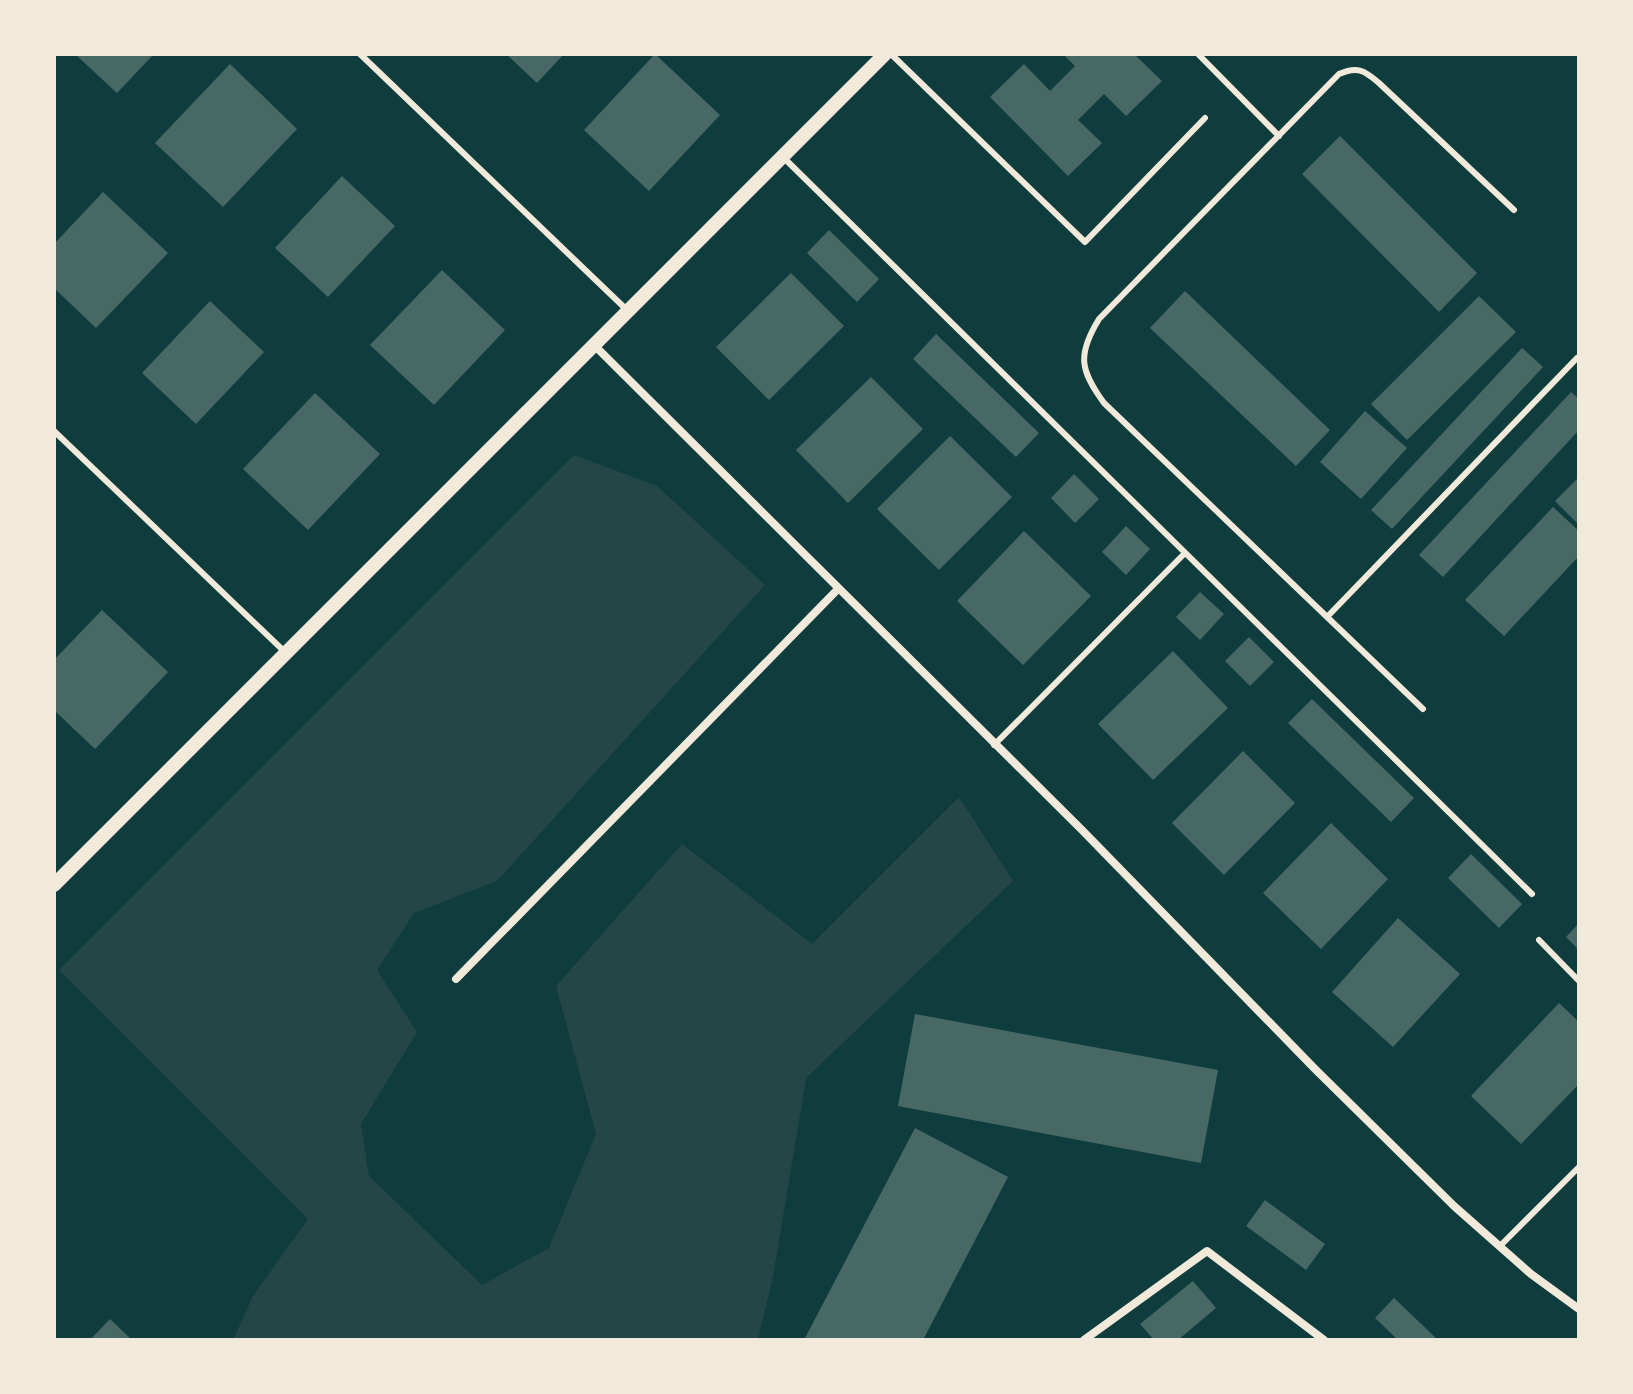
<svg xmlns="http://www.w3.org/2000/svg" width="1633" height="1394" font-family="Poppins,sans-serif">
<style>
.green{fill:#244646}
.building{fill:#486865}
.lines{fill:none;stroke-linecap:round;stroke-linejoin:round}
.service{stroke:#f1e9da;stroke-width:6}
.minor{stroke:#f1e9da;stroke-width:8}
.tertiary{stroke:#f1e9da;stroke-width:14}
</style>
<rect width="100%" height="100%" fill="#0f3d3e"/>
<path class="green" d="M 574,455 L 657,486 L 765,585 L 497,881 L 414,913 L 377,970 L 417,1032 L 361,1124 L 369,1176 L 482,1285 L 549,1248 L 596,1134 L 556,986 L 682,844 L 812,944 L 959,797 L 1013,881 L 806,1078 L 773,1276 L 758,1340 L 233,1340 L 253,1296 L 308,1219 L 59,970 Z"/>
<path class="building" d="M 75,54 L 154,54 L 117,93 Z
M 506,54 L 564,54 L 537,83 Z
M 655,54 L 720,115 L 649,191 L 584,130 Z
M 1063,54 L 1134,54 L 1162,81 L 1126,116 L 1104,94 L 1078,120 L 1102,143 L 1068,176 L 990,97 L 1024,64 L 1050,91 L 1075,66 Z
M 230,64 L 297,129 L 223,207 L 155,143 Z
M 1340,136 L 1477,273 L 1439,312 L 1302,174 Z
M 342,176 L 395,226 L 328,297 L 275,248 Z
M 103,192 L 168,253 L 96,328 L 54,288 L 54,244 Z
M 829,230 L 879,279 L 857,302 L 807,253 Z
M 442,270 L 505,330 L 434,405 L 370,345 Z
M 791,273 L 844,326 L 769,400 L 716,347 Z
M 1185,291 L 1330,430 L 1296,466 L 1150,328 Z
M 1479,296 L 1516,332 L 1407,440 L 1371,404 Z
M 210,301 L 264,352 L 196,424 L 142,373 Z
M 936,334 L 1039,433 L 1016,457 L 913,359 Z
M 1522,348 L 1543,367 L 1392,529 L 1371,510 Z
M 871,377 L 923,429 L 848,503 L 796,450 Z
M 1571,392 L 1579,399 L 1579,430 L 1443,577 L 1419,555 Z
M 315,393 L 380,454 L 308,530 L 243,469 Z
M 1365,411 L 1407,448 L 1361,499 L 1320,462 Z
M 950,436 L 1012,497 L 939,570 L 877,509 Z
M 1074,474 L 1099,499 L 1075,523 L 1051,498 Z
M 1579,477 L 1579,525 L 1555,501 Z
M 1553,507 L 1579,531 L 1579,556 L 1504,636 L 1465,600 Z
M 1126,526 L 1150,549 L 1126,575 L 1102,552 Z
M 1024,531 L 1091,596 L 1023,665 L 957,601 Z
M 1200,592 L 1224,614 L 1200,640 L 1176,617 Z
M 102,610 L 168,672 L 95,749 L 54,710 L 54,660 Z
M 1249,637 L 1274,662 L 1250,686 L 1225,661 Z
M 1173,651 L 1228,708 L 1153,780 L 1098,724 Z
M 1312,699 L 1414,798 L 1391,822 L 1288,723 Z
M 1243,751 L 1295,803 L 1224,875 L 1172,823 Z
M 1331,823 L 1388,879 L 1321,949 L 1263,893 Z
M 1471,854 L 1522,904 L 1499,928 L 1448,878 Z
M 1398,918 L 1460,974 L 1393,1047 L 1332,992 Z
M 1579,923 L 1579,950 L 1566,937 Z
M 1559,1003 L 1579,1022 L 1579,1084 L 1521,1144 L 1471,1096 Z
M 915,1014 L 1218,1070 L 1201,1163 L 898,1106 Z
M 915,1128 L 1008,1177 L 923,1340 L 804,1340 Z
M 1265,1200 L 1325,1244 L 1306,1270 L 1246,1226 Z
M 1193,1281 L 1216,1308 L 1178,1340 L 1154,1340 L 1140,1324 Z
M 1394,1298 L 1438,1340 L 1398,1340 L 1375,1318 Z
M 110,1319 L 132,1340 L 90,1340 Z"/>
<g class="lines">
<path class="service" d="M 360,54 L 628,311
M 891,54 L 1085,242 L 1205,118
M 1198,54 L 1279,136
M 784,158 L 1532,894
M 54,431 L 286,653
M 1328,616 L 1577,358
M 1423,709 L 1104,403 C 1080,370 1077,355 1099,319 L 1339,74 C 1357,66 1364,70 1379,83 L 1514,210
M 994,745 L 1184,554
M 1539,940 L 1579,981
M 1501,1245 L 1579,1167"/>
<path class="minor" d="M 594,345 L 1082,830 L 1315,1069 L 1454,1206 L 1531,1274 L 1579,1309
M 456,979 L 838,589
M 1084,1340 L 1207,1251 L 1324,1340"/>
<path class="tertiary" d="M 54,885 L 885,54"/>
</g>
<rect width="1633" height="1394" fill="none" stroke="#f1e9da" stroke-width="112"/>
</svg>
